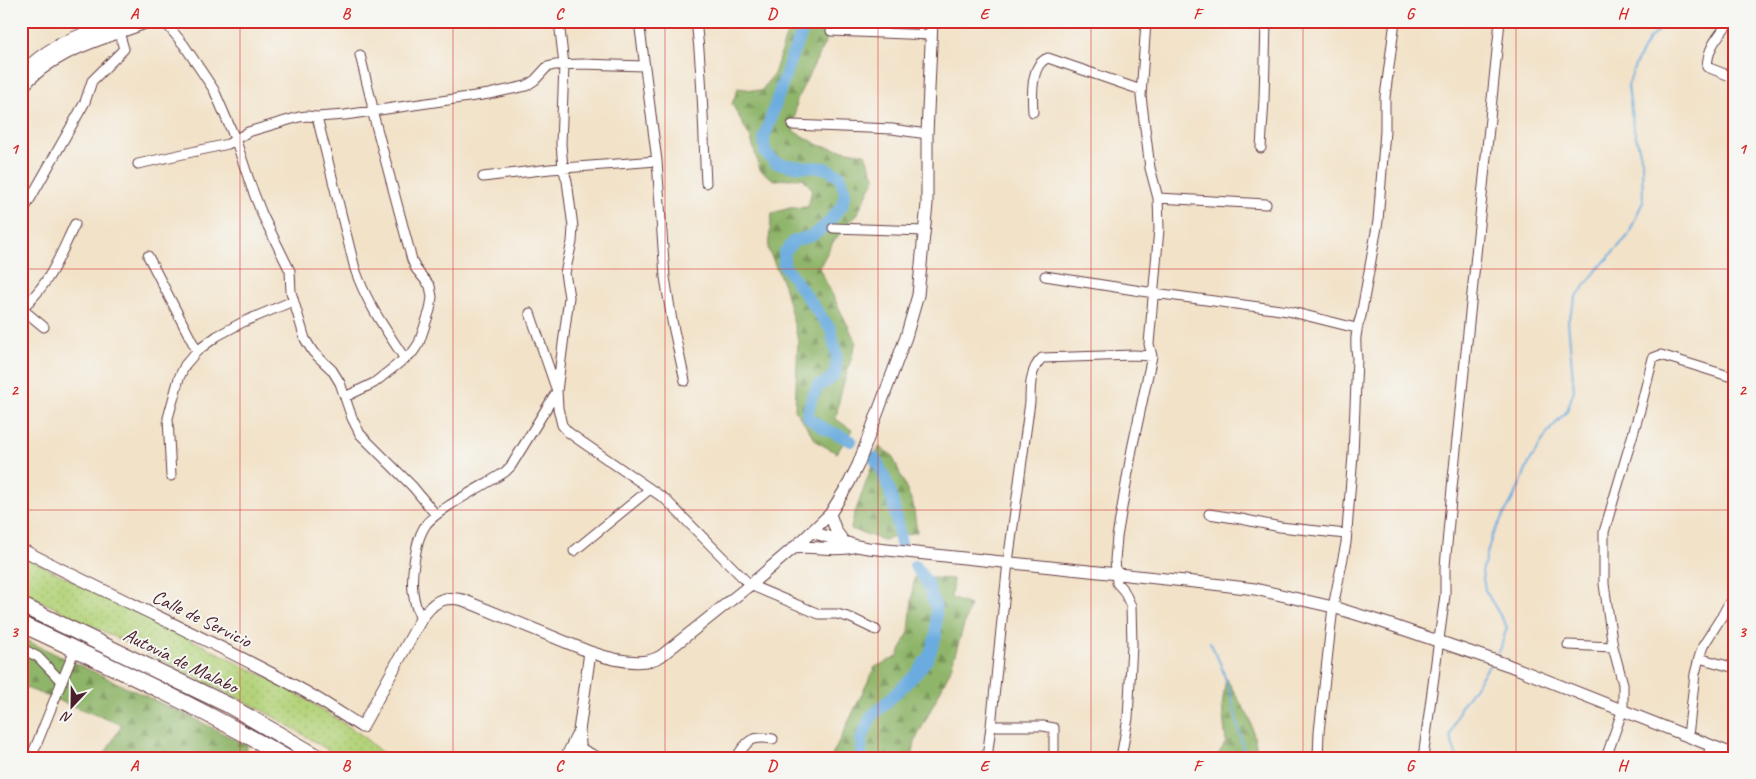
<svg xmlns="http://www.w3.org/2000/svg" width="1756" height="779" font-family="Caveat,sans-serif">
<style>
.grass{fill:url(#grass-dots);stroke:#7f7952}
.forest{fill:url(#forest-firs);stroke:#6c6a4a}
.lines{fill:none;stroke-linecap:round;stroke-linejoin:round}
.stream{stroke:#6aacdf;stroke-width:2}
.river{stroke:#6aacdf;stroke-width:12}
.street-casing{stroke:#633c43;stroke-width:11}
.secondary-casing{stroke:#633c43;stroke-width:13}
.primary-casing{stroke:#633c43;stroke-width:14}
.highway-casing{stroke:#633c43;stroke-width:17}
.street{stroke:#fff;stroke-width:9}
.secondary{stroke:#fff;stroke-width:11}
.primary{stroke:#fff;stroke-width:12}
.highway{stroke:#fff;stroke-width:15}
.grid{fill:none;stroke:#d62828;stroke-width:1;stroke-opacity:0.55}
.labels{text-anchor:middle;stroke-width:4;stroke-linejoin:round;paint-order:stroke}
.street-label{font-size:20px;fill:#4a1f2b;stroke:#f6f6f2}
.neatline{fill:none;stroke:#d62828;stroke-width:2}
.grid-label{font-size:16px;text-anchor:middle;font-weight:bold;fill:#d62828}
</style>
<defs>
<pattern id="grass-dots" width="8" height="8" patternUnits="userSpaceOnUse" patternTransform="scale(1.25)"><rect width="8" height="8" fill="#b4d37a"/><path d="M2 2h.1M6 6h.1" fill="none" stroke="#9cb56a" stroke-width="1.8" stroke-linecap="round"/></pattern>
<pattern id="forest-firs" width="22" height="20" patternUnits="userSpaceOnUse" patternTransform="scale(1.25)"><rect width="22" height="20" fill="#8fb56a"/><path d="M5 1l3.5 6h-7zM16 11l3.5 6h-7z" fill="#779357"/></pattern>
</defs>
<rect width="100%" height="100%" fill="#f6f6f2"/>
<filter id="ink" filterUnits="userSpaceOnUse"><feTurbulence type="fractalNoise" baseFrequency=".02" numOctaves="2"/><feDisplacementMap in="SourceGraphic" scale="10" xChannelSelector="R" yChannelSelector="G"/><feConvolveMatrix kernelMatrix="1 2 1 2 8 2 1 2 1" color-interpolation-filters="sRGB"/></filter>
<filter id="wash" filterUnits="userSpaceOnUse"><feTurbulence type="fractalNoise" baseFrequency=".0096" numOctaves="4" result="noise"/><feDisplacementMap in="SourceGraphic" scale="20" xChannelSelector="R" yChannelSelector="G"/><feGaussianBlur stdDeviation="1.12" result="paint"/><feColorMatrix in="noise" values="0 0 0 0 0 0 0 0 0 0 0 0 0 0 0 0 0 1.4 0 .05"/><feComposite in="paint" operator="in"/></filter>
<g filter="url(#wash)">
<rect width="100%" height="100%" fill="#f2e2c8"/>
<path class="grass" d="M 21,555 L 290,689 L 360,734 L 388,758 L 341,758 L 283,722 L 256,707 L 21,591 Z"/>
<path class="forest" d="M 791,21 L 835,22 L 797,99 L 793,131 L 821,146 L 865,154 L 875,178 L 858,212 L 833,242 L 819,268 L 856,342 L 840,396 L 836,419 L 852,430 L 837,453 L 817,442 L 795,410 L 798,340 L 784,285 L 768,249 L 772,213 L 790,208 L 808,207 L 812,189 L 803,178 L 774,180 L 760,170 L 751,139 L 732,104 L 738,88 L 761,91 L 774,74 Z
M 879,447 L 892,455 L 913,504 L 917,532 L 883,540 L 851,529 L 853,518 Z
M 914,577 L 953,579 L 951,598 L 970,605 L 950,671 L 915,741 L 912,758 L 831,758 L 875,667 L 897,657 L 909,632 Z
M 21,638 L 197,720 L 248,746 L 241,758 L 102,758 L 122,725 L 21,686 Z
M 1226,678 L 1250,719 L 1259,758 L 1216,758 L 1226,742 L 1222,706 Z"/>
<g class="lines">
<path class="stream" d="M 1210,642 L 1221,665 L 1233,703 L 1243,749 L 1239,758
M 1495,657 L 1500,650 L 1507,627 L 1485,590 L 1482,572 L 1492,536 L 1517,491 L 1530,461 L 1548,432 L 1567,411 L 1574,390 L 1568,321 L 1576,297 L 1597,270 L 1628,236 L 1643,201 L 1642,160 L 1633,125 L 1628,86 L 1635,65 L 1649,39 L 1669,21
M 1457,758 L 1450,736 L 1460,708 L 1491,663"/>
<path class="river" d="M 807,21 L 791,58 L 764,138 L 765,152 L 776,163 L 793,166 L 825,168 L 840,176 L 845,193 L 842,206 L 824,227 L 811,236 L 794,241 L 784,253 L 784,265 L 831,330 L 837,357 L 835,373 L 828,381 L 818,386 L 812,397 L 807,415 C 818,429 836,432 851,441
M 874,458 C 892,484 895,513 901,544
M 861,758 L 861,740 L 871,717 L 915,675 L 928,658 L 936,636 L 936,609 L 927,582 L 915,566"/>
</g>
</g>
<g filter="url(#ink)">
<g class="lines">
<g class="street-casing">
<path id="street" d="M 164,21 L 184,45 L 214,90 L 236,141 L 251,186 L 262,214 L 290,271 L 291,292 L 305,339 L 313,352 L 332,370 L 340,383 L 352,418 L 360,434 L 413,487 L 436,515
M 559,21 L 564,65 L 561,144 L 563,168 L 567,181 L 573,227 L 572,242 L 565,273 L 569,297 L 557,391 L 558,408 L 562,425 L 568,432 L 582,442 L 665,499 L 750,585 L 819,614 L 837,614 L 851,618 L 876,630
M 639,21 L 657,161 L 665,277 L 672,321 L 685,381
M 696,21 C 703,75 703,129 706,183
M 1730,21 C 1718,37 1708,46 1707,67 L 1735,78
M 831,31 L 932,35
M 1033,112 C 1032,97 1030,64 1048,58 L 1141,90
M 317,117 L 355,269 C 366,302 386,330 405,359
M 792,125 L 892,129 L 927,134
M 1261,148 L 1264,99 L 1266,21
M 138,164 L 228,144 L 248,132 L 299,117 L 307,116 L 317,117 L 345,115 L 489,94 L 526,86 L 535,80 L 547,67 L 555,65 L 583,64 L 644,66
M 483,177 L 550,169 L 657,161
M 1158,198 L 1266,204
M 21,215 L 85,102 L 92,81 L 124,49 L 119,32
M 833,228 L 925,231
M 148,256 L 197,351
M 1045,276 L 1154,293 L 1288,311 L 1356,328
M 21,308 L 44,327
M 22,308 C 50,284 59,257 75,224
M 345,397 L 374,383 L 413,352 L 419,343 L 430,310 L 432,297 L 430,286 L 416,269 L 412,260 L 372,110 L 372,104 L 360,55
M 171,476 L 168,418 L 179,378 L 185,365 L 197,351 L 217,336 L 243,322 L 293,301
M 1209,514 L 1241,519 L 1280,527 L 1346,534
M 574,551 L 650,489
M 421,619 C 412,600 411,583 414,563 C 416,550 418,537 425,526 C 435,510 487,484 505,472 L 511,466 L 557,391 L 530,313
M 1568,645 L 1613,647
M 21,648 L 38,657 L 62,682
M 1699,658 L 1735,668
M 1688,736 L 1695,674 L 1699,658 L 1703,646 L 1722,616 L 1735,592
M 580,748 L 600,758
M 31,758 L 75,649
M 736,758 C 747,741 751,735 773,739
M 987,758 L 991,726
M 1054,758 L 1054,728 L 1043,726 L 991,726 L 1008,562 L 1030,402 C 1030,387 1030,369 1042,358 L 1134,355 L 1152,356
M 1121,758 L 1128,718 L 1132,645 L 1131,606 L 1124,591 L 1117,583 L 1115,560 L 1117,537 L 1132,449 L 1152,356 L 1149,344 L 1159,229 L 1158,198 L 1150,168 L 1141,96 L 1146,21
M 1318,758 L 1319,732 L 1333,607 L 1346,543 L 1353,455 L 1357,358 C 1355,343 1355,331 1361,316 L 1378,221 L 1385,131 L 1385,97 L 1395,21
M 1423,758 L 1445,595 L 1445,567 L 1452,488 L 1500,21
M 1606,758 L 1623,709 L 1623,684 L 1613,647 L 1604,584 L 1604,532 L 1640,410 L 1653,358 L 1661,355 L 1735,378
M 1707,758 L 1711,746"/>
</g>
<g class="secondary-casing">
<path id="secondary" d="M 830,514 L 836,531 L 844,542
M 812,532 L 857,546 L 868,548 L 1204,583 L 1255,589 L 1333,607 L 1385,623 L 1508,665 L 1735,755
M 794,548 C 814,545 834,552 853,547
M 21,549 C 115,598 212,640 304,691 C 324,702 343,715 362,727 L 421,619 C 433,602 442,595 463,600 L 590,652 L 579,731 L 581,758
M 590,652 C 610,659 641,668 661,656 L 750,585 L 804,539 L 830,514 L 849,483 L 858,465 L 906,337 L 918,295 L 927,204 L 927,134 L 932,21
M 566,758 L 579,731"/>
</g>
<g class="primary-casing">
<path id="primary" d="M 21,74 C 51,43 79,36 119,21
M 21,88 C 53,49 104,39 149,21"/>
</g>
<g class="highway-casing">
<path id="highway" d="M 21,605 L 228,705 L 320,758
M 21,624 C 111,666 201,708 287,758"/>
</g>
<use href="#street" class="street"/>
<use href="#secondary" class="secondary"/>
<use href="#primary" class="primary"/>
<use href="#highway" class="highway"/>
</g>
</g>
<path class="grid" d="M 240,21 L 240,758M 453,21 L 453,758M 665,21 L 665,758M 878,21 L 878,758M 1091,21 L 1091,758M 1303,21 L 1303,758M 1516,21 L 1516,758M 21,269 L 1735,269M 21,510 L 1735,510"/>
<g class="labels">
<g class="street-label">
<text transform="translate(202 618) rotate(26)" y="7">Calle de Servicio</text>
<text transform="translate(181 660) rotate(26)" y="7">Autovía de Malabo</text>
</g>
</g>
<rect width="1756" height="779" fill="none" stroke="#f6f6f2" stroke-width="55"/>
<g transform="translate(72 706) rotate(202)" stroke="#f6f6f2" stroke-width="4" paint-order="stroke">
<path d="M0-4L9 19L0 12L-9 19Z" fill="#4a1f2b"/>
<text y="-8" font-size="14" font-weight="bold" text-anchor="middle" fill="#4a1f2b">N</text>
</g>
<rect x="28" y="28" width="1700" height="724" class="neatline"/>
<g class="grid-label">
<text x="134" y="19">A</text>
<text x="346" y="19">B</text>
<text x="559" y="19">C</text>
<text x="772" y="19">D</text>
<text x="984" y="19">E</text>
<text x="1197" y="19">F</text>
<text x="1410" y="19">G</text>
<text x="1622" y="19">H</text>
<text x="14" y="154">1</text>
<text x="1742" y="154">1</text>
<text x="14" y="395">2</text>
<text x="1742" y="395">2</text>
<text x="14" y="637">3</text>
<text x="1742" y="637">3</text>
<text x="134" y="771">A</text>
<text x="346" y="771">B</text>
<text x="559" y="771">C</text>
<text x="772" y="771">D</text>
<text x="984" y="771">E</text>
<text x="1197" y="771">F</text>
<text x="1410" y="771">G</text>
<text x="1622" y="771">H</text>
</g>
</svg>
